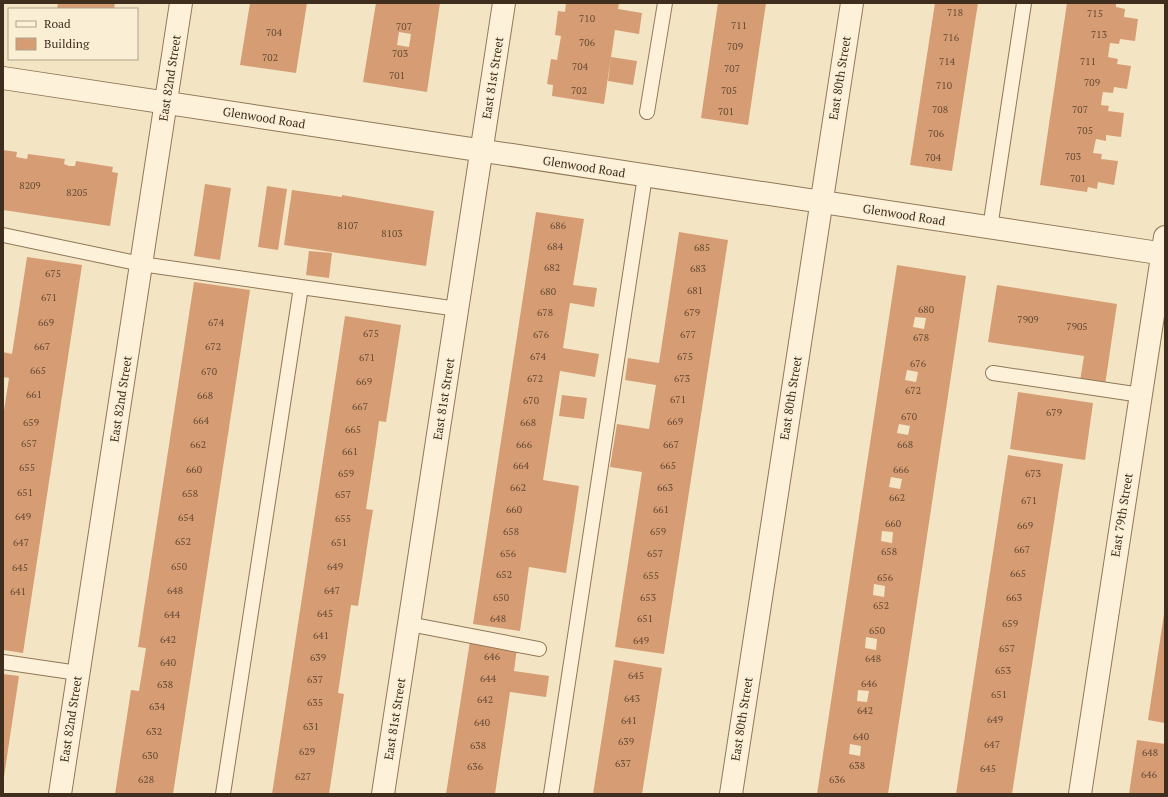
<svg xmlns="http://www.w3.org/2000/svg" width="1168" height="797" font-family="'PT Serif',serif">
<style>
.building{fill:#d69d75;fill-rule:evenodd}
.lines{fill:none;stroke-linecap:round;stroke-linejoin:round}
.service-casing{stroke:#917657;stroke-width:16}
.minor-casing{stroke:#917657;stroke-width:24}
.tertiary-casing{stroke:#917657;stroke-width:24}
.service{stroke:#fdf2d9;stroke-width:14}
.minor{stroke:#fdf2d9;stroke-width:22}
.tertiary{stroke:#fdf2d9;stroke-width:22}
.labels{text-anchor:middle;stroke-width:3.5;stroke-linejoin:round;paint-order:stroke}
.number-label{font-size:10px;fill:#654933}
.street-label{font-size:12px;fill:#3f2d1d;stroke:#faefd5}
</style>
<rect width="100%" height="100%" fill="#f3e5c4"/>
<path class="building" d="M 58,3 L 115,3 L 114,9 L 57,9 Z
M 250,3 L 307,3 L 296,73 L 240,65 Z
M 376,3 L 440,3 L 427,92 L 363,82 ZM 399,32 L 411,34 L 409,47 L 397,45 Z
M 566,3 L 619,3 L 618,9 L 642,13 L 639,34 L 615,30 L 604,104 L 552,96 L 553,85 L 547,84 L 551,59 L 557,60 L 561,36 L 555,35 L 558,11 L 565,12 Z
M 718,3 L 766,3 L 748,125 L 701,118 Z
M 935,3 L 978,3 L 952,171 L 910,165 Z
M 1067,3 L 1116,3 L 1116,7 L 1125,9 L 1124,17 L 1138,19 L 1135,41 L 1120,39 L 1119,44 L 1110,43 L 1108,57 L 1118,59 L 1117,64 L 1131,66 L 1127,89 L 1114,87 L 1113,93 L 1103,92 L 1102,97 L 1101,105 L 1109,106 L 1108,111 L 1124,113 L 1121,137 L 1106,135 L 1106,141 L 1096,139 L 1093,153 L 1102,154 L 1101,159 L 1118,161 L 1114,185 L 1098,182 L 1097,189 L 1088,187 L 1087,192 L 1040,185 Z
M 611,57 L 637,61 L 633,85 L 608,81 Z
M 3,150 L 17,152 L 16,157 L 27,159 L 28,154 L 65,159 L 64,164 L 69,166 L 75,166 L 76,161 L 113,167 L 112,172 L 118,173 L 110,226 L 3,210 Z
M 205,184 L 231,188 L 220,260 L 194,256 Z
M 267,186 L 287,189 L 278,250 L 258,247 Z
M 292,190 L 342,197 L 342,195 L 434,211 L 426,266 L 284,245 Z
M 536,212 L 584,219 L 573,285 L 597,288 L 594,307 L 570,303 L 563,348 L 599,354 L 595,377 L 560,371 L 543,480 L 579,486 L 576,507 L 566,573 L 529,567 L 520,631 L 473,624 Z
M 679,232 L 728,240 L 664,654 L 615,647 L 642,472 L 610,467 L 617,424 L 649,429 L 656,385 L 625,380 L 628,358 L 659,363 Z
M 309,251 L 332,253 L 329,278 L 306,275 Z
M 27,257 L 82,265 L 23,653 L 3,650 L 3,417 L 9,378 L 3,377 L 3,352 L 12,354 Z
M 897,265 L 966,276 L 918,596 L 888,794 L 817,794 ZM 915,317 L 926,318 L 924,329 L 913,327 ZM 907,370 L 918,372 L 916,382 L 905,380 ZM 899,424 L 910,426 L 908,435 L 897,433 ZM 891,477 L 902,479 L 900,489 L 889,487 ZM 882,531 L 893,532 L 892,543 L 881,541 ZM 874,584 L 885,586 L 884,597 L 873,595 ZM 866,637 L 877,639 L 876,650 L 865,648 ZM 858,690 L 869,691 L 867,702 L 857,701 ZM 850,744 L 861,746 L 860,756 L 849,754 Z
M 194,282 L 250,290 L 198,631 L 173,794 L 115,794 L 131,690 L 139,691 L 146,648 L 138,647 Z
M 997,285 L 1117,304 L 1105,385 L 1080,381 L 1084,356 L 988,342 Z
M 345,316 L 401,325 L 386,422 L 379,421 L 376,443 L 366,509 L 373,510 L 369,534 L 358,606 L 351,605 L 338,693 L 344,694 L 329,794 L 272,794 Z
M 1018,392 L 1093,403 L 1085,460 L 1010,449 Z
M 562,395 L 587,398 L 584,419 L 559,416 Z
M 1008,455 L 1063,464 L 1012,794 L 956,794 Z
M 1164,614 L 1165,614 L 1165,723 L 1148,720 Z
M 470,641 L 517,648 L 514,671 L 549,676 L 546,697 L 510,692 L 495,794 L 446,794 Z
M 614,660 L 662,668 L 642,794 L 593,794 Z
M 3,674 L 19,676 L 4,777 L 3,776 Z
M 1137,740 L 1165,744 L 1165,794 L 1129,794 Z"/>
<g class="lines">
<g class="service-casing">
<path id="service" d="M 647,112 L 665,3
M 990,228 L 1024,3
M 3,235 L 141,264 L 301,287
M 993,373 L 1141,395
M 409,624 L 539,649
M 3,662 L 78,673
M 223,794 L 301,287 L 458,309
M 551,794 L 645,176"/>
</g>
<g class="minor-casing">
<path id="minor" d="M 3,78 L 1165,254
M 60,794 L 181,3
M 383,794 L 504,3
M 1080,794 L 1165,237"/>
</g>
<g class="tertiary-casing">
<path id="tertiary" d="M 731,794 L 852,3"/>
</g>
<use href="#service" class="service"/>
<use href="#minor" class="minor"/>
<use href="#tertiary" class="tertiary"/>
</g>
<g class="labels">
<g class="number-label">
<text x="955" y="16">718</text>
<text x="1095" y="17">715</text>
<text x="587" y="22">710</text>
<text x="739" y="29">711</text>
<text x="404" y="30">707</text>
<text x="274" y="36">704</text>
<text x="1099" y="38">713</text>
<text x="951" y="41">716</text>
<text x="587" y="46">706</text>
<text x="735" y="50">709</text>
<text x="400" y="57">703</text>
<text x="270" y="61">702</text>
<text x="947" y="65">714</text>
<text x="1088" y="65">711</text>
<text x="580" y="70">704</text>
<text x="732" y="72">707</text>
<text x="397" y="79">701</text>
<text x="1092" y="86">709</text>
<text x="944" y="89">710</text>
<text x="579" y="94">702</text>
<text x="729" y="94">705</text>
<text x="940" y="113">708</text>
<text x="1080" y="113">707</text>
<text x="726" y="115">701</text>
<text x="1085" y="134">705</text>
<text x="936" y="137">706</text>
<text x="1073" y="160">703</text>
<text x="933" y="161">704</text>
<text x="1078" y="182">701</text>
<text x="30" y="189">8209</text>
<text x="77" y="196">8205</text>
<text x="348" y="229">8107</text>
<text x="558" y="229">686</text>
<text x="392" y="237">8103</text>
<text x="555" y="250">684</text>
<text x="702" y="251">685</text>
<text x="552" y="271">682</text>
<text x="698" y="272">683</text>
<text x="53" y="277">675</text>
<text x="695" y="294">681</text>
<text x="548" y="295">680</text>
<text x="49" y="301">671</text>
<text x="926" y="313">680</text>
<text x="545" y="316">678</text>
<text x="692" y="316">679</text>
<text x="1028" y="323">7909</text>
<text x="46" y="326">669</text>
<text x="216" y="326">674</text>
<text x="1077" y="330">7905</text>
<text x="371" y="337">675</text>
<text x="541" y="338">676</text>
<text x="688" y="338">677</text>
<text x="921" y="341">678</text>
<text x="42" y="350">667</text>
<text x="213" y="350">672</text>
<text x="538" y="360">674</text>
<text x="685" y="360">675</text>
<text x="367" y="361">671</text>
<text x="918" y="367">676</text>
<text x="38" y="374">665</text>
<text x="209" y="375">670</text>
<text x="535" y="382">672</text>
<text x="682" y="382">673</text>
<text x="364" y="385">669</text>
<text x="913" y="394">672</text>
<text x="34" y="398">661</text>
<text x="205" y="399">668</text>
<text x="678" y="403">671</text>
<text x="531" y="404">670</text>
<text x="360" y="410">667</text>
<text x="1054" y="416">679</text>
<text x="909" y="420">670</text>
<text x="201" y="424">664</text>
<text x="675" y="425">669</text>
<text x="31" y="426">659</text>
<text x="528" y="426">668</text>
<text x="353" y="433">665</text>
<text x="29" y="447">657</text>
<text x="198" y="448">662</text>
<text x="524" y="448">666</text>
<text x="671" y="448">667</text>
<text x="905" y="448">668</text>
<text x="350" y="455">661</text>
<text x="521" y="469">664</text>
<text x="668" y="469">665</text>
<text x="27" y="471">655</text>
<text x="194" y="473">660</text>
<text x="901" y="473">666</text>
<text x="346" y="477">659</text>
<text x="1033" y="477">673</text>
<text x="518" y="491">662</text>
<text x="665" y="491">663</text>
<text x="25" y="496">651</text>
<text x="190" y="497">658</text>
<text x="343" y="498">657</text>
<text x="897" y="501">662</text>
<text x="1029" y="504">671</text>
<text x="514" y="513">660</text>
<text x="661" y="513">661</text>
<text x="23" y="520">649</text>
<text x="186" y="521">654</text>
<text x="343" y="522">655</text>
<text x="893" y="527">660</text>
<text x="1025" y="529">669</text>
<text x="511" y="535">658</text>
<text x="658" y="535">659</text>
<text x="183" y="545">652</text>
<text x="21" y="546">647</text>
<text x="339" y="546">651</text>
<text x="1022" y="553">667</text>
<text x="889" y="555">658</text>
<text x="508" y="557">656</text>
<text x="655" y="557">657</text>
<text x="179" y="570">650</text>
<text x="335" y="570">649</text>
<text x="20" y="571">645</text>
<text x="1018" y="577">665</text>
<text x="504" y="578">652</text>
<text x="651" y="579">655</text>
<text x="885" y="581">656</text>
<text x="175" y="594">648</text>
<text x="332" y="594">647</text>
<text x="18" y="595">641</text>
<text x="501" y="601">650</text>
<text x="648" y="601">653</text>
<text x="1014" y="601">663</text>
<text x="881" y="609">652</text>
<text x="325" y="617">645</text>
<text x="172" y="618">644</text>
<text x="498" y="622">648</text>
<text x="645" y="622">651</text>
<text x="1010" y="627">659</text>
<text x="877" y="634">650</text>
<text x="321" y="639">641</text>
<text x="168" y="643">642</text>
<text x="641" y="644">649</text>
<text x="1007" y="652">657</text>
<text x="492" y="660">646</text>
<text x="318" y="661">639</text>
<text x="873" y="662">648</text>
<text x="168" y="666">640</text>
<text x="1003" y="674">653</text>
<text x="636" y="679">645</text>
<text x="488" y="682">644</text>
<text x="315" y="683">637</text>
<text x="869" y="687">646</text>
<text x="165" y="688">638</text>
<text x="999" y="698">651</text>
<text x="632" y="702">643</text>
<text x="485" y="703">642</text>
<text x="315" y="706">635</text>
<text x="157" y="710">634</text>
<text x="865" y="714">642</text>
<text x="995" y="723">649</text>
<text x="629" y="724">641</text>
<text x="482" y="726">640</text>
<text x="311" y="730">631</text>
<text x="154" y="735">632</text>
<text x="861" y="740">640</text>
<text x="626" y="745">639</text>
<text x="992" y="748">647</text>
<text x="478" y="749">638</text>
<text x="307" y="755">629</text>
<text x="1150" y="756">648</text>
<text x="150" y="759">630</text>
<text x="623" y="767">637</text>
<text x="857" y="769">638</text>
<text x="475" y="770">636</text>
<text x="988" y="772">645</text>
<text x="1149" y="778">646</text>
<text x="303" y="780">627</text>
<text x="146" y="783">628</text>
<text x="837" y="783">636</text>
</g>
<g class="street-label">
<text transform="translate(170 78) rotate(-81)" y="4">East 82nd Street</text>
<text transform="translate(493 78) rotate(-81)" y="4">East 81st Street</text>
<text transform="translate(840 78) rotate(-81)" y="4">East 80th Street</text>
<text transform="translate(264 118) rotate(9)" y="4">Glenwood Road</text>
<text transform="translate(584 167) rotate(9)" y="4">Glenwood Road</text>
<text transform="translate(904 215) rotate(9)" y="4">Glenwood Road</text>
<text transform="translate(791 398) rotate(-81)" y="4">East 80th Street</text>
<text transform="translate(121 399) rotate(-81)" y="4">East 82nd Street</text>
<text transform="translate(444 399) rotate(-81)" y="4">East 81st Street</text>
<text transform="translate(1122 515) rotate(-81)" y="4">East 79th Street</text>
<text transform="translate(71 719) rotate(-81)" y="4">East 82nd Street</text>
<text transform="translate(395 719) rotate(-81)" y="4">East 81st Street</text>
<text transform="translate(742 719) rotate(-81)" y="4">East 80th Street</text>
</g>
</g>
<rect width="1168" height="797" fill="none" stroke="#3f2d1d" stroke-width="8"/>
<rect x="8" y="8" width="130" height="52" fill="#faefd5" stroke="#afa18b"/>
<rect x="16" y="21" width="20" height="6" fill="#fdf2d9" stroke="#afa18b"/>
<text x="44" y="28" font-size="12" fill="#3f2d1d">Road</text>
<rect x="16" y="38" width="20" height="12" fill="#d69d75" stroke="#afa18b"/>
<text x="44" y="48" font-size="12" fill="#3f2d1d">Building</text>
</svg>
